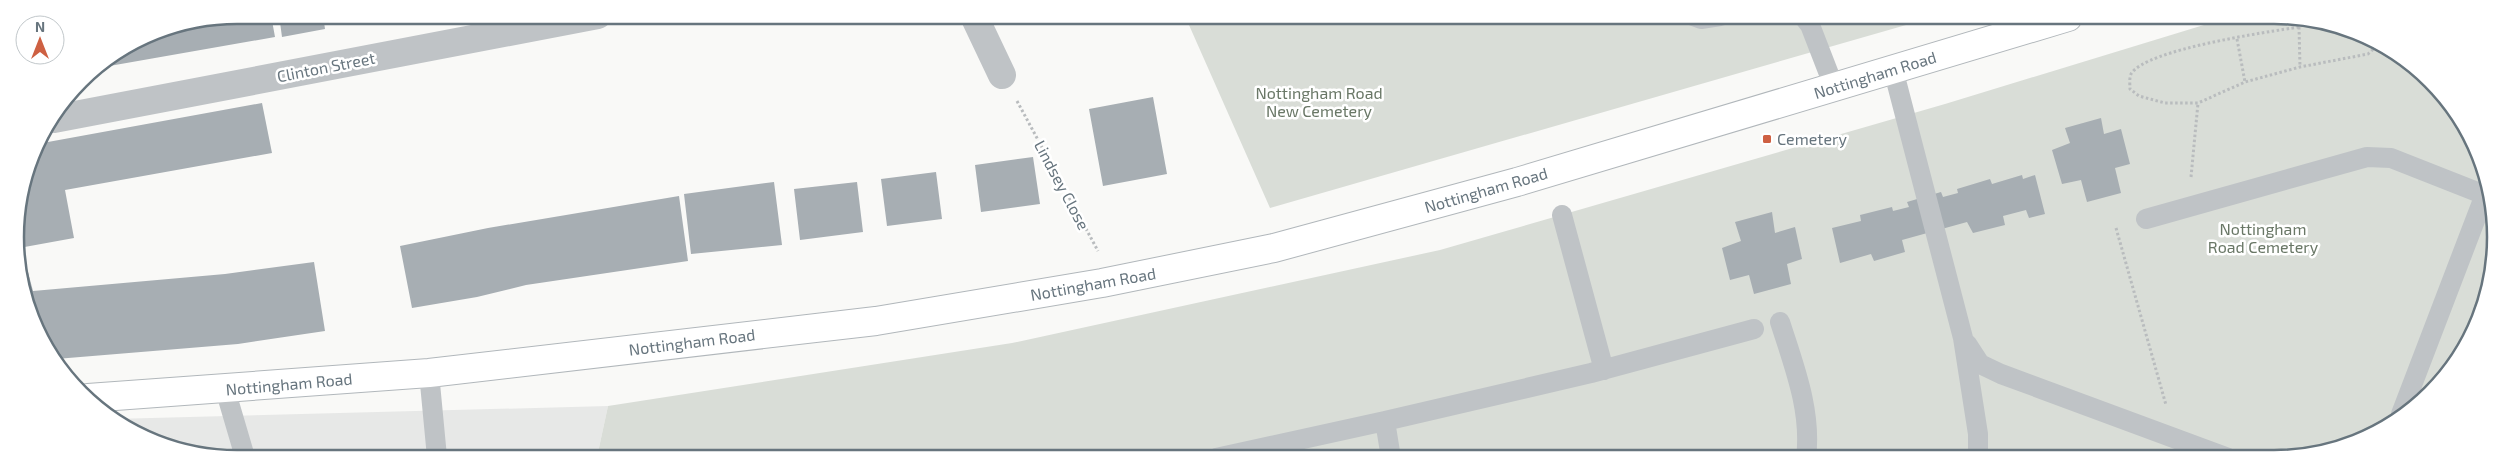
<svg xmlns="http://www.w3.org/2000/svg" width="2511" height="474" font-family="'Exo 2',sans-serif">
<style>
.built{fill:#e7e8e7}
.green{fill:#d9ddd7}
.building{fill:#a7aeb3}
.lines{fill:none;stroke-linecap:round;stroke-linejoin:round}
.secondary-casing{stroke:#b1b7bb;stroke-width:30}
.path{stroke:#b9bcbe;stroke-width:3;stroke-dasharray:2.5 2.5;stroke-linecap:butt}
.lane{stroke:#bfc3c6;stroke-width:20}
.street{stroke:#bfc3c6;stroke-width:28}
.secondary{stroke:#fff;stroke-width:28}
.poi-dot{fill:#ce6042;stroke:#fff;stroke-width:2}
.labels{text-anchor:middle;stroke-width:5;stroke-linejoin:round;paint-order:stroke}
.street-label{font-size:16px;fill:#67757e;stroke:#fff}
.park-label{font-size:16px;fill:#697766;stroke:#fff}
.poi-label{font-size:16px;fill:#67757e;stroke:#fff;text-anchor:start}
.rim{fill:none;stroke:#67757e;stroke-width:2.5}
</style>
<rect width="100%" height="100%" fill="#f9f9f7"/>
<path class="built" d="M 608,406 L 597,457 L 208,457 L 126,429 L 113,419 Z"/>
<path class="green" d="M 1185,16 L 1934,17 L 1270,208 Z
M 2230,17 L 2303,17 L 2385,45 L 2450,102 L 2488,179 L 2494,266 L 2473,335 L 2431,394 L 2359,442 L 2289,459 L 597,457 L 608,406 L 1012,343 L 1440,250 L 1945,104 Z"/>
<path class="building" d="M 237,15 L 271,15 L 275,37 L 98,68 L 152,32 Z
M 279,15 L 323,15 L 325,29 L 282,37 Z
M 1153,97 L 1167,174 L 1103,186 L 1089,109 Z
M 262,103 L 272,153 L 65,190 L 74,238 L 19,248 L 15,223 L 32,152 L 37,144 Z
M 2101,118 L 2104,134 L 2121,129 L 2130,164 L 2115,168 L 2121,193 L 2087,202 L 2081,180 L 2062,184 L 2052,150 L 2070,143 L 2065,128 Z
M 1033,157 L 1040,204 L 981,212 L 975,165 Z
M 936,172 L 942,219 L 887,226 L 881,179 Z
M 2022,175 L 2023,179 L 2035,175 L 2045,214 L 2029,218 L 2026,210 L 2003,216 L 2005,225 L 1973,233 L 1967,222 L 1902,240 L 1905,252 L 1874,261 L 1871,254 L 1840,263 L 1832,228 L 1861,221 L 1860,215 L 1892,207 L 1893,211 L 1909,207 L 1907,202 L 1941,192 L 1943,197 L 1958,193 L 1957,189 L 1990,179 L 1992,184 Z
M 774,182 L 782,245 L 691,254 L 684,194 Z
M 857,182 L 863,232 L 800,240 L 794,189 Z
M 679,196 L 688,261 L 526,285 L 477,297 L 412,308 L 400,246 L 488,228 Z
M 1772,212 L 1775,233 L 1795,227 L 1802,259 L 1787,264 L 1791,284 L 1754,294 L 1749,275 L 1730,280 L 1722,248 L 1741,241 L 1735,222 Z
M 21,261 L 25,261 L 33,291 L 225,274 L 314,262 L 325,331 L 238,344 L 56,359 L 27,309 Z"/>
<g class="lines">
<g class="secondary-casing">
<path id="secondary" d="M 88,398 L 429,373 L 876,321 L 1102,283 L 1274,248 L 1517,182 L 2068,17"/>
</g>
<path class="path" d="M 2312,20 L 2299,27 C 2268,32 2146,49 2131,74 C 2129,79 2130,85 2130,89 L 2139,96 L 2165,103 L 2198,103 L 2245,82 L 2300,67 L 2368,54 L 2380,43
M 2299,27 L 2300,67
M 2237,39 L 2245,82
M 1017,101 L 1098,251
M 2191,177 L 2198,103
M 2116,228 L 2166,405"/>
<path class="lane" d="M 1693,16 L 1701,19 L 1720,16
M 1803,16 L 1810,25 L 1834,87
M 1893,69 L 1963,338 L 1978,434 L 1978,458
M 1562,215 L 1604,370
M 2146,219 L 2367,157 L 2391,158 L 2490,197
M 1780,322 C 1794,366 1812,411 1806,458
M 1967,344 L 1980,364 L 2001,374 L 2228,458
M 429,373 L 437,457
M 225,389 L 245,457
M 2401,414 L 2489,184
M 1216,458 L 1385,421
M 1391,458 L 1385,421 L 1591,373 L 1754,329"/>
<path class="street" d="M 974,16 L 1002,75
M 54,119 L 598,15"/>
<use href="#secondary" class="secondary"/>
</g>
<rect class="poi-dot" x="1762" y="134" width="10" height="10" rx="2.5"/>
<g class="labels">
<g class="street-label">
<text transform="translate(326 67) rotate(-11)" y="6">Clinton Street</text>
<text transform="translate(1875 75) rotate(-17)" y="6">Nottingham Road</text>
<text transform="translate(1062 185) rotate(62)" y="6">Lindsey Close</text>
<text transform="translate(1486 190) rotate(-16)" y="6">Nottingham Road</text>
<text transform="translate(1093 284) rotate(-10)" y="6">Nottingham Road</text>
<text transform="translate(692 342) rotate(-7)" y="6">Nottingham Road</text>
<text transform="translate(289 384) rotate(-5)" y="6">Nottingham Road</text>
</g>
<g class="park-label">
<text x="1319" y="99">Nottingham Road<tspan x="1319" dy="18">New Cemetery</tspan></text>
<text x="2263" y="235">Nottingham<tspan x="2263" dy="18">Road Cemetery</tspan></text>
</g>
<g class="poi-label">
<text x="1777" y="145">Cemetery</text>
</g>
</g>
<path d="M0 0H2511V474H0ZM237 24H2274A213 213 0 0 1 2487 237V237A213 213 0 0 1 2274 450H237A213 213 0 0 1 24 237V237A213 213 0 0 1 237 24Z" fill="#fff" fill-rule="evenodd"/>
<path class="rim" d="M237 24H2274A213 213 0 0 1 2487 237V237A213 213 0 0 1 2274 450H237A213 213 0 0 1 24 237V237A213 213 0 0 1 237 24Z"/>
<g transform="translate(40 40)"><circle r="24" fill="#ffffff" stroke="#c2c8cb"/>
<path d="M0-4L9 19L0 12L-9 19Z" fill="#ce6042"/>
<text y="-8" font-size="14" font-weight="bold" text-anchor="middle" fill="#67757e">N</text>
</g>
</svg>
